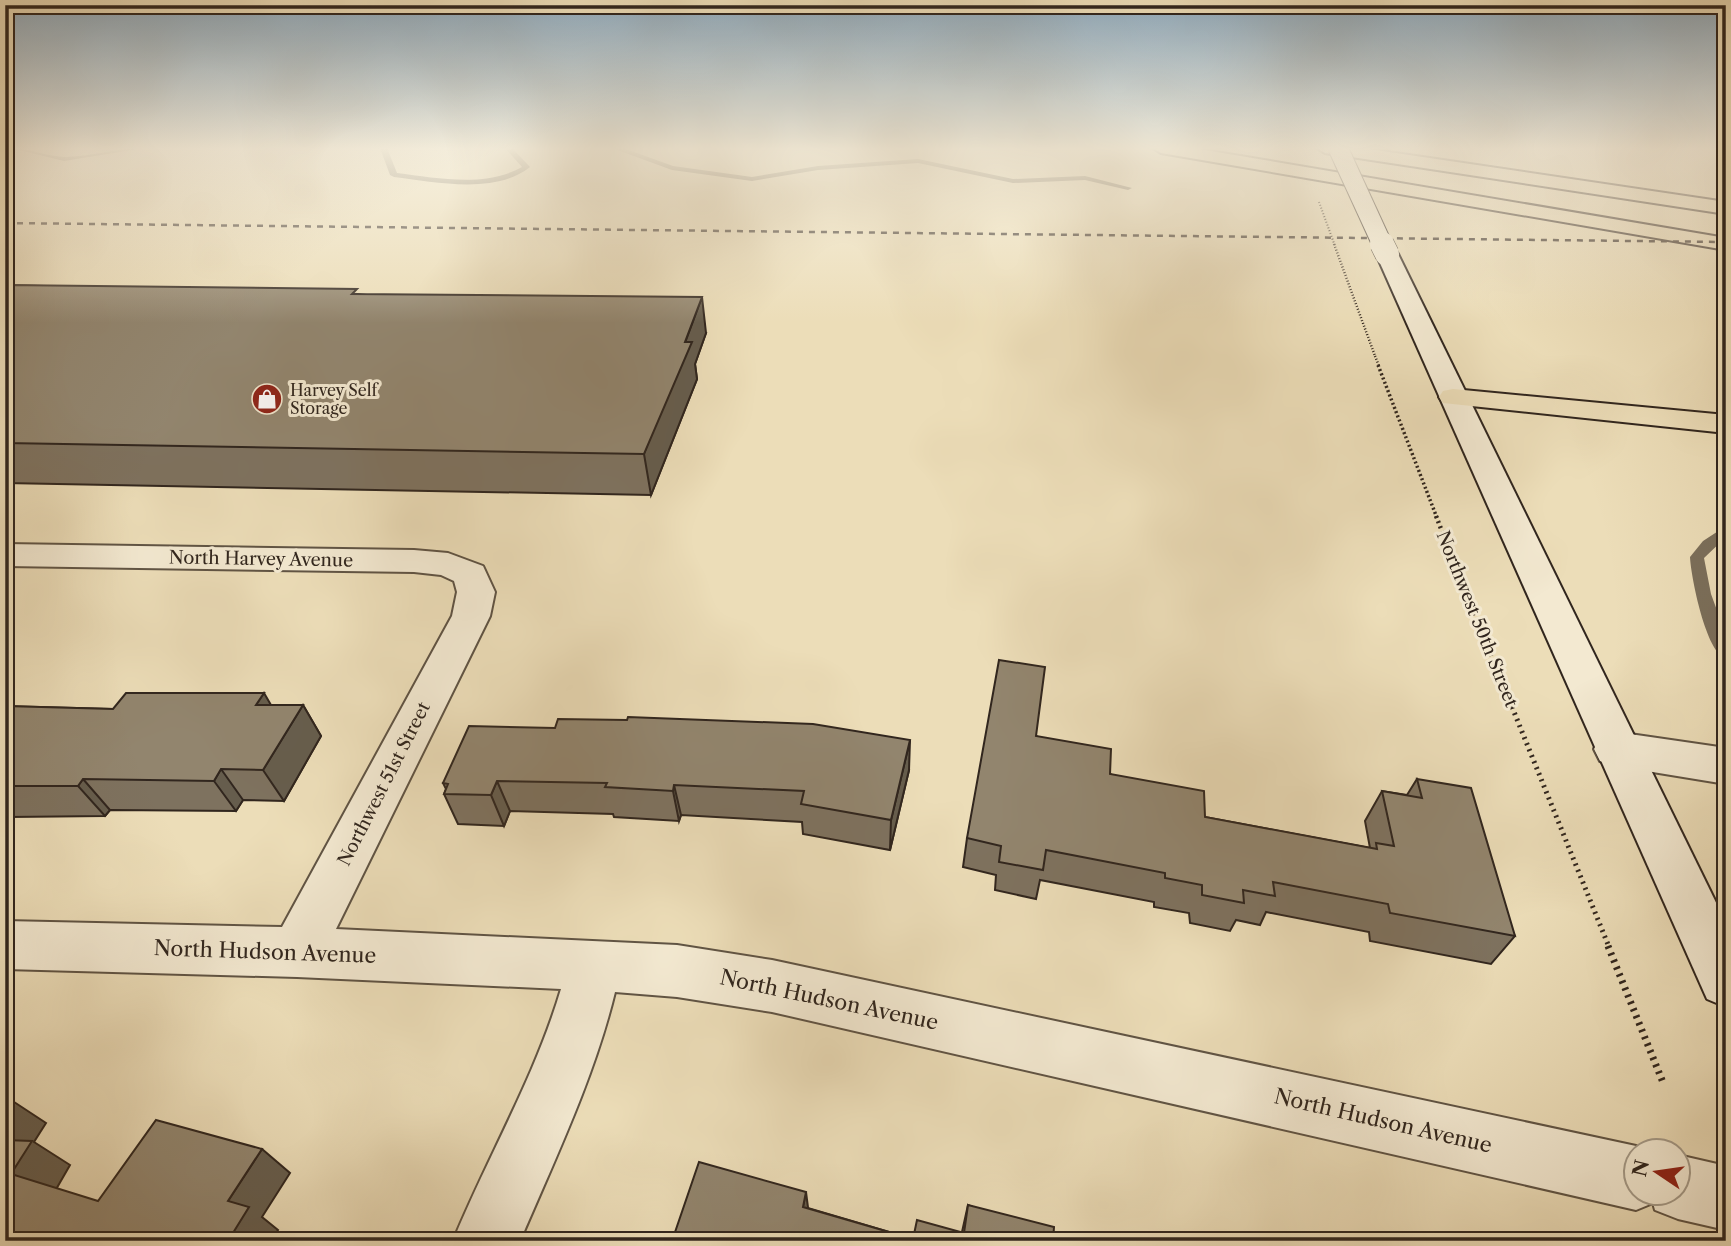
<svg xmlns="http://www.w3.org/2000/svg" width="1731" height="1246" font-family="'Libre Caslon Text',serif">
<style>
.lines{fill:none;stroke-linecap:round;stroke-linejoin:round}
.stream{fill:#7b6f5b;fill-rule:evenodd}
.street-casing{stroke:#605444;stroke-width:4}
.secondary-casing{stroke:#31261e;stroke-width:4}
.highway-casing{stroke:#31261e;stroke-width:4}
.path-far4{stroke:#31261e;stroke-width:2.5;stroke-dasharray:1 2;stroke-linecap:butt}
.path-far3{stroke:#31261e;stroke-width:3.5;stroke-dasharray:2 2.5;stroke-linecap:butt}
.path-far2{stroke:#31261e;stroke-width:4.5;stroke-dasharray:2 3.5;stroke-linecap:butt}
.path-far1{stroke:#31261e;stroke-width:5;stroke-dasharray:2 4.5;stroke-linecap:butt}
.path{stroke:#31261e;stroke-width:7;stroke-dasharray:2.5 5;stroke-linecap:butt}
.street{fill:#f3e9d1;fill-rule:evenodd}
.secondary{fill:#f3e9d1;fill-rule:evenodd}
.highway{fill:#ecddb8;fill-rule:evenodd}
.rail{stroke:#31261e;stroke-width:2.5;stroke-dasharray:6 6;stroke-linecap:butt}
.secondary-bridge-far1-casing{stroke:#31261e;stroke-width:21;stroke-linecap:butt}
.secondary-bridge-casing{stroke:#31261e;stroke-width:25;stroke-linecap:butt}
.path-bridge-far1{stroke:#31261e;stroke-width:2;stroke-dasharray:1 2;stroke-linecap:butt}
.path-bridge{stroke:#31261e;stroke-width:2.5;stroke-dasharray:1 2;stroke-linecap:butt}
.secondary-bridge-far1{stroke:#f3e9d1;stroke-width:19}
.secondary-bridge{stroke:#f3e9d1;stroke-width:24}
.wall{fill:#7e725f;stroke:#31261e;stroke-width:2}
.shaded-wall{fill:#665d4d;stroke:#31261e;stroke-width:2}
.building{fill:#92856e;stroke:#31261e;stroke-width:2}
.labels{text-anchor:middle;stroke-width:6;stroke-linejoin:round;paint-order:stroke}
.far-poi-label{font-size:16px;fill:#31261e;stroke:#f3e9d1;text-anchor:start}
.street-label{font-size:18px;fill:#31261e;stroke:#f3e9d1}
.near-street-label{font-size:21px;fill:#31261e;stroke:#f3e9d1}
</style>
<rect width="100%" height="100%" fill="#ecddb8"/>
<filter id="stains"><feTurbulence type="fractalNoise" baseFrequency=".00286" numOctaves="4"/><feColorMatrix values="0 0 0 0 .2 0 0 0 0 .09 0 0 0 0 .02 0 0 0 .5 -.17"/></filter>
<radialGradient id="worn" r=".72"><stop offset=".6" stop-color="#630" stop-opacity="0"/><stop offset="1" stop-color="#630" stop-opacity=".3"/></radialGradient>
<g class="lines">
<path class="stream" d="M 11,148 C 29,148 48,157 66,157 C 92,156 118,148 144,148 L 64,161 Z
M 380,148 L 387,148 L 397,173 C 437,178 485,188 522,167 L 505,148 L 512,148 L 530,167 C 495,195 435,182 394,177 L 390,175 Z
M 612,148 L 623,148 L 673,166 L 752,177 L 818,166 L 918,159 L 1013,179 L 1085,176 L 1132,188 L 1128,190 L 1085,180 L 1013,183 L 918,163 L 818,170 L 752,181 L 672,170 Z
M 1726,526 L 1726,537 L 1704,558 L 1711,594 L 1726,635 L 1726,659 C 1706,653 1691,577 1690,557 L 1703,541 Z"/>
<g class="street-casing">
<path id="street" d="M 5,544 L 414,550 L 448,553 L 483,566 L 495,592 L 490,616 L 336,929 L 677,945 L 772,960 L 1636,1146 L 1649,1152 L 1636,1152 L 1636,1194 L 1678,1194 L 1678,1155 L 1726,1166 L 1726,1230 L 1678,1219 L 1655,1210 L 1653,1203 L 1636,1210 L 772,1012 L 677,997 L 615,992 C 594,1078 555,1159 520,1241 L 453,1241 C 488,1156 535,1077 561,989 L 297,977 L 5,969 L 5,921 L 282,927 L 452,616 L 457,592 L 454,581 L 441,575 L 414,572 L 5,566 Z
M 1616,732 L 1726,748 L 1726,784 L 1616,766 L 1600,761 L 1594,749 L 1600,737 Z"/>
</g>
<g class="secondary-casing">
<path id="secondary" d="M 1387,247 L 1395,249 L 1398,254 L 1726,923 L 1726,1007 L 1707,999 L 1376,254 L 1379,249 Z"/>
</g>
<g class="highway-casing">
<path id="highway" d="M 1153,148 L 1193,148 L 1726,238 L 1726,250 L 1161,153 Z
M 1317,148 L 1362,148 L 1726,202 L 1726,214 L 1325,153 Z
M 1453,389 L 1726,415 L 1726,433 L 1443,403 L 1439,397 L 1443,391 Z"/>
</g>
<path class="path-far4" d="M 1375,356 L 1379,366"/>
<path class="path-far3" d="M 1378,365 L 1437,518"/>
<path class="path-far2" d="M 1436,516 L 1512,709"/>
<path class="path-far1" d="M 1512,707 L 1609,947"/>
<path class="path" d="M 1608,946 L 1664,1085"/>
<use href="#street" class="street"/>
<use href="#secondary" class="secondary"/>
<use href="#highway" class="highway"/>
<path class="rail" d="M 5,223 L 1726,242"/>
<g class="secondary-bridge-far1-casing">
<path id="secondary-bridge-far1" d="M 1338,148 L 1383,246"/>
</g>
<g class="secondary-bridge-casing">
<path id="secondary-bridge" d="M 1382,244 L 1387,254"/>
</g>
<path class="path-bridge-far1" d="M 1319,202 L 1335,246"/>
<path class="path-bridge" d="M 1334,244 L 1375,356"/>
<use href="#secondary-bridge-far1" class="secondary-bridge-far1"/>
<use href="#secondary-bridge" class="secondary-bridge"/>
</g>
<path class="wall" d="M 5,285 L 358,294 L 706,333 L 695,364 L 697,379 L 651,495 L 5,483 Z
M 271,705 L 303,705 L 321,736 L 284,801 L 243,800 L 236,811 L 110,810 L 105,816 L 9,817 L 5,814 L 5,706 L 113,709 Z
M 555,728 L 909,770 L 890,850 L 803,834 L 802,822 L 681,815 L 679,821 L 614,817 L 613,814 L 510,811 L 504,826 L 458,824 L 444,794 L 446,789 L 443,783 Z
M 1036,736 L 1110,774 L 1205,817 L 1370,848 L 1365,821 L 1382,791 L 1407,795 L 1417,779 L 1515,936 L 1491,964 L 1370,941 L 1369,932 L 1266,912 L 1260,925 L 1236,920 L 1230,931 L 1190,923 L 1189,913 L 1154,907 L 1154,902 L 1040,880 L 1036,899 L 995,890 L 996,875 L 963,867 L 967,838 Z
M 968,1205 L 1053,1241 L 672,1241 L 808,1208 L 913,1239 L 962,1232 Z"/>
<path class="shaded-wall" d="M 702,297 L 706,333 L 695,364 L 697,379 L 651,495 L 644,454 Z
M 264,693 L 282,724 L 256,705 Z
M 303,705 L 321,736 L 284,801 L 263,770 Z
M 910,740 L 909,770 L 890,850 L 891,820 Z
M 221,769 L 243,800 L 236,811 L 214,781 Z
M 83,779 L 110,810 L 105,816 L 78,786 Z
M 497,781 L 510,811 L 504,826 L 491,795 Z
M 674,785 L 681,815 L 679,821 L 673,791 Z
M 8,1098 L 46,1123 L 34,1142 L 70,1165 L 51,1198 L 11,1174 L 5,1155 L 5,1101 Z
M 262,1149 L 290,1173 L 262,1217 L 278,1230 L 272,1241 L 228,1241 L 228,1201 Z
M 806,1192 L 809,1215 L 803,1207 Z"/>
<path class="building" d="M 5,285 L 357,289 L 352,294 L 702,297 L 685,342 L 692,342 L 644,454 L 5,443 Z
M 999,660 L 1045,667 L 1036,736 L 1111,749 L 1110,774 L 1204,791 L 1205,817 L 1377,849 L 1376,843 L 1394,846 L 1382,791 L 1422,798 L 1417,779 L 1471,788 L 1515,936 L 1390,913 L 1388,904 L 1273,882 L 1275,896 L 1243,890 L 1244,903 L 1202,895 L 1202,885 L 1165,878 L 1165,873 L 1046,850 L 1043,870 L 999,862 L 1001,846 L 967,838 Z
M 126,693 L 264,693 L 256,705 L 303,705 L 263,770 L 221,769 L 214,781 L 83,779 L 78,786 L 5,786 L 5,706 L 113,709 Z
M 628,717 L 813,724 L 910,740 L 891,820 L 801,804 L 804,791 L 674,785 L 673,791 L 605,787 L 607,783 L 497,781 L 491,795 L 444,794 L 448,784 L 443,783 L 469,726 L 555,728 L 558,719 L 627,720 Z
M 156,1120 L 262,1149 L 228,1201 L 249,1207 L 228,1241 L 5,1241 L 5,1140 L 32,1141 L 11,1174 L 98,1201 Z
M 699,1162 L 806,1192 L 803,1207 L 913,1239 L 917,1220 L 964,1233 L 968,1205 L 1054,1227 L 1053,1241 L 672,1241 Z"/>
<linearGradient id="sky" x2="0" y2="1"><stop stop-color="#90acc0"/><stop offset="0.46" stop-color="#f6f0df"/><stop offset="1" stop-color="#f6f0df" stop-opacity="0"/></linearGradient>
<rect width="1731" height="323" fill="url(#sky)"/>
<defs>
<g id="shop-disc" transform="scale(1.575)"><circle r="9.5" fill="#8f2418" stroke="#f3e9d1"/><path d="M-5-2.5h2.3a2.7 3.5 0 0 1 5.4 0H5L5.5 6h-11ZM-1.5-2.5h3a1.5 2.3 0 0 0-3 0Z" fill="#fff"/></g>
</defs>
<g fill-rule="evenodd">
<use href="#shop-disc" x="267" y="399"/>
</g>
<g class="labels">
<g class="far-poi-label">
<text x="290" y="396">Harvey Self<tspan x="290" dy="18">Storage</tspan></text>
</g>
<g class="street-label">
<text transform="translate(261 559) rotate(1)" y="6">North Harvey Avenue</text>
<text transform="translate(1477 619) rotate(68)" y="6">Northwest 50th Street</text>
<text transform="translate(384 784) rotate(-63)" y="6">Northwest 51st Street</text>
</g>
<g class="near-street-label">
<text transform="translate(265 952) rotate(2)" y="7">North Hudson Avenue</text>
<text transform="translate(829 1000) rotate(12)" y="7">North Hudson Avenue</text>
<text transform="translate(1383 1121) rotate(13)" y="7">North Hudson Avenue</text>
</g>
</g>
<rect width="1731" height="1246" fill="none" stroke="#ecddb8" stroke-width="28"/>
<rect x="7" y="7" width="1717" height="1232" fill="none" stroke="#31261e" stroke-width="3.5"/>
<rect x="14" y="14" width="1703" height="1218" fill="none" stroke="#31261e" stroke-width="2"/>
<g transform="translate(1657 1172) rotate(283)"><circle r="33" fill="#f3e9d1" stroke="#a59b89" stroke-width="2"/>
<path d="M0-5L12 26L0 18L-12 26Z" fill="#8f2418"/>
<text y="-10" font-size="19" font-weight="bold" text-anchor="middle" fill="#31261e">N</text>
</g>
<rect width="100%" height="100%" filter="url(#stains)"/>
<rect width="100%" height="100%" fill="url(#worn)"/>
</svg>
